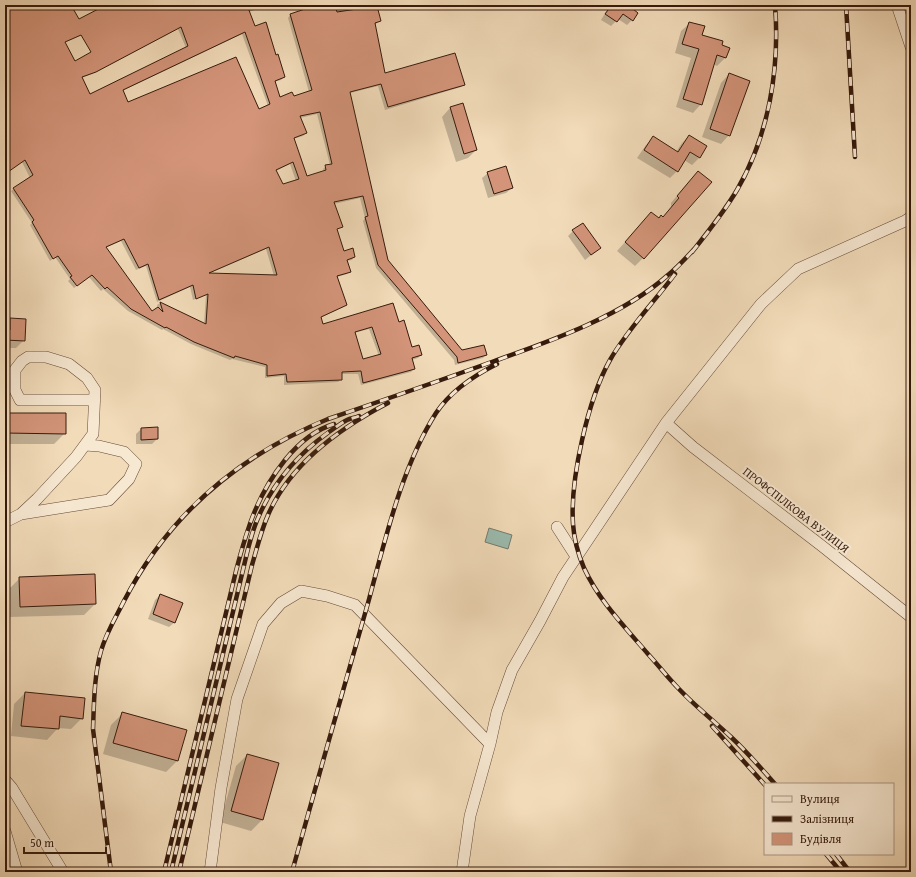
<svg xmlns="http://www.w3.org/2000/svg" width="916" height="877" font-family="'Gentium Book Plus',serif">
<style>
.water{fill:#9bbbaf;stroke:#737b6e}
.shadow{fill:#0003;fill-rule:evenodd}
.building{fill:#d39479;stroke:#361a0c;fill-rule:evenodd}
.lines{fill:none;stroke-linecap:round;stroke-linejoin:round}
.minor-casing{stroke:#654a37;stroke-width:12}
.minor{stroke:#f7e8d2;stroke-width:11}
.rail-casing{stroke:#361a0c;stroke-width:4.5}
.rail{stroke:#f7e8d2;stroke-width:3;stroke-dasharray:9;stroke-linecap:butt}
.labels{text-anchor:middle;stroke-width:4;stroke-linejoin:round;paint-order:stroke}
.street-label{font-size:12px;fill:#361a0c;stroke:#f7e8d2}
</style>
<rect width="100%" height="100%" fill="#f2dbb9"/>
<filter id="stains"><feTurbulence type="fractalNoise" baseFrequency=".005" numOctaves="4"/><feColorMatrix values="0 0 0 0 .2 0 0 0 0 .09 0 0 0 0 .02 0 0 0 .5 -.17"/></filter>
<radialGradient id="worn" r=".72"><stop offset=".6" stop-color="#630" stop-opacity="0"/><stop offset="1" stop-color="#630" stop-opacity=".3"/></radialGradient>
<path class="water" d="M 489,528 L 512,535 L 508,549 L 485,542 Z"/>
<path class="shadow" d="M 5,5 L 69,5 L 82,35 L 64,43 L 75,62 L 91,53 L 108,5 L 259,5 L 260,7 L 257,9 L 249,12 L 254,28 L 267,23 L 275,56 L 284,77 L 281,80 L 274,82 L 279,98 L 293,98 L 309,92 L 288,18 L 290,15 L 320,5 L 371,5 L 380,21 L 374,25 L 385,74 L 464,85 L 461,87 L 385,110 L 378,86 L 350,93 L 387,260 L 461,351 L 486,355 L 483,358 L 455,365 L 454,360 L 376,268 L 363,221 L 365,218 L 360,198 L 334,204 L 342,226 L 336,230 L 344,252 L 354,257 L 352,260 L 346,261 L 350,272 L 347,274 L 337,277 L 346,304 L 343,307 L 320,318 L 323,326 L 399,323 L 412,348 L 421,355 L 418,358 L 412,360 L 414,369 L 411,372 L 361,385 L 358,374 L 341,374 L 341,379 L 338,382 L 284,385 L 284,376 L 265,378 L 265,367 L 232,359 L 230,360 L 191,344 L 163,329 L 162,330 L 128,311 L 103,289 L 101,291 L 89,277 L 74,288 L 68,281 L 70,279 L 55,257 L 50,261 L 30,225 L 32,223 L 11,191 L 30,178 L 22,162 L 5,173 ZM 178,29 L 186,48 L 90,96 L 81,78 L 92,74 ZM 242,34 L 268,106 L 258,110 L 128,104 L 122,91 ZM 317,114 L 330,165 L 326,166 L 323,169 L 324,171 L 307,177 L 293,139 L 303,136 L 306,133 L 300,118 ZM 290,164 L 296,181 L 283,186 L 276,171 ZM 121,241 L 136,270 L 146,266 L 157,302 L 190,287 L 193,300 L 206,295 L 204,324 L 160,303 L 157,305 L 158,308 L 152,312 L 105,248 ZM 266,249 L 274,276 L 208,274 ZM 369,329 L 379,356 L 362,360 L 354,333 Z
M 610,5 L 625,5 L 632,20 L 627,25 L 618,19 L 611,26 L 601,20 Z
M 690,23 L 701,35 L 721,46 L 726,57 L 717,66 L 713,64 L 701,104 L 693,113 L 676,107 L 691,58 L 675,53 L 681,31 Z
M 729,74 L 729,135 L 721,144 L 702,137 L 721,83 Z
M 462,105 L 476,150 L 468,158 L 456,162 L 442,117 L 450,108 Z
M 689,136 L 706,147 L 699,158 L 692,165 L 684,160 L 677,171 L 670,178 L 637,158 L 646,145 L 653,138 L 676,152 L 682,143 Z
M 488,173 L 512,188 L 506,193 L 488,198 L 482,178 Z
M 690,180 L 643,258 L 635,266 L 617,251 L 643,222 L 662,218 L 671,207 L 671,203 Z
M 573,231 L 600,248 L 585,260 L 568,236 Z
M 10,319 L 24,340 L 16,348 L 5,348 L 5,325 Z
M 5,373 L 6,414 L 65,433 L 54,444 L 5,444 Z
M 141,429 L 157,439 L 152,444 L 136,444 L 136,434 Z
M 20,578 L 95,604 L 84,615 L 10,617 L 9,589 Z
M 160,595 L 175,622 L 169,627 L 148,619 L 155,600 Z
M 25,693 L 84,698 L 82,718 L 71,729 L 58,728 L 47,740 L 11,736 L 14,704 Z
M 122,714 L 177,761 L 166,772 L 103,754 L 111,725 Z
M 247,755 L 262,820 L 251,831 L 220,822 L 236,766 Z"/>
<path class="building" d="M 5,5 L 71,5 L 79,19 L 106,5 L 247,5 L 255,26 L 266,22 L 276,55 L 278,54 L 285,77 L 275,81 L 280,97 L 292,92 L 294,96 L 312,90 L 290,14 L 317,5 L 335,5 L 337,12 L 377,6 L 381,21 L 375,23 L 385,73 L 455,53 L 465,85 L 388,107 L 381,84 L 350,92 L 388,260 L 462,350 L 484,345 L 487,355 L 458,363 L 457,357 L 378,265 L 365,217 L 368,216 L 363,196 L 334,202 L 343,227 L 337,229 L 344,251 L 353,248 L 355,257 L 347,260 L 351,272 L 337,276 L 347,305 L 321,317 L 323,324 L 393,303 L 399,322 L 404,320 L 412,347 L 419,345 L 422,355 L 412,358 L 415,369 L 363,383 L 361,371 L 342,372 L 342,380 L 287,382 L 286,374 L 267,376 L 267,365 L 235,356 L 234,358 L 194,342 L 166,327 L 165,328 L 131,309 L 107,287 L 105,289 L 92,275 L 77,286 L 70,277 L 72,276 L 58,256 L 53,259 L 32,222 L 34,220 L 13,188 L 33,175 L 25,160 L 8,172 L 5,167 ZM 181,27 L 188,46 L 90,94 L 82,77 L 96,72 ZM 245,32 L 270,104 L 259,109 L 236,57 L 128,102 L 123,90 ZM 81,35 L 91,52 L 75,61 L 65,42 ZM 320,112 L 332,164 L 325,165 L 326,170 L 307,176 L 294,138 L 307,133 L 300,116 ZM 293,162 L 299,179 L 283,184 L 276,170 ZM 124,239 L 139,268 L 148,264 L 159,300 L 193,285 L 196,299 L 208,294 L 206,324 L 160,302 L 163,312 L 158,307 L 152,311 L 106,247 ZM 269,247 L 277,275 L 209,273 ZM 372,327 L 381,354 L 363,359 L 355,332 Z
M 609,5 L 628,5 L 638,13 L 633,21 L 623,14 L 617,22 L 605,14 L 611,6 Z
M 689,22 L 705,26 L 702,35 L 723,41 L 722,45 L 730,48 L 726,58 L 717,55 L 702,105 L 683,99 L 699,49 L 682,44 Z
M 729,73 L 750,81 L 730,136 L 710,129 Z
M 463,103 L 477,150 L 464,154 L 450,107 Z
M 689,135 L 707,146 L 700,158 L 690,152 L 678,172 L 644,150 L 653,136 L 678,152 Z
M 506,166 L 513,188 L 494,194 L 487,172 Z
M 698,171 L 712,182 L 644,259 L 625,242 L 651,212 L 659,218 L 661,215 L 663,217 L 679,198 L 677,196 Z
M 583,223 L 601,248 L 591,255 L 572,230 Z
M 10,318 L 26,319 L 25,341 L 5,340 L 5,330 L 10,330 Z
M 5,413 L 66,413 L 66,434 L 5,433 Z
M 158,427 L 158,439 L 141,440 L 141,428 Z
M 95,574 L 96,604 L 20,607 L 19,577 Z
M 160,594 L 183,603 L 175,623 L 153,614 Z
M 25,692 L 85,698 L 83,719 L 60,716 L 59,729 L 21,726 Z
M 122,712 L 187,730 L 178,761 L 113,743 Z
M 247,754 L 279,763 L 263,820 L 231,811 Z"/>
<g class="lines">
<g class="minor-casing">
<path id="minor" d="M 897,5 L 911,47
M 666,423 L 693,447 L 822,546 L 911,617
M 21,514 L 109,500 L 129,479 L 136,464 L 124,452 L 99,446 L 85,445
M 5,522 L 21,514 L 37,499 L 76,457 L 93,434 L 95,390 L 87,378 L 69,364 L 46,357 L 28,357 L 22,361 L 15,370 L 15,390 L 20,400 L 95,400
M 557,527 L 577,558
M 5,780 L 12,788 L 63,872
M 5,831 L 17,872
M 210,872 L 221,788 L 237,699 L 263,624 L 281,603 L 301,591 L 327,596 L 355,605 L 490,744
M 462,872 L 470,816 L 490,744 L 497,712 L 512,670 L 540,621 L 563,577 L 666,423 L 761,304 L 798,269 L 905,221 L 911,217"/>
</g>
<use href="#minor" class="minor"/>
<g class="rail-casing">
<path id="rail" d="M 846,5 L 855,157
M 692,252 C 708,232 724,212 737,190 C 769,135 780,68 775,5
M 675,274 C 654,302 628,329 610,360 C 588,399 570,479 573,524 C 574,539 578,554 584,568 C 599,601 625,627 648,654 C 659,666 668,678 679,689 C 695,706 714,721 731,737 C 747,752 761,768 775,784
M 712,726 L 765,785
M 826,854 L 841,872
M 836,854 L 850,872
M 111,872 L 93,729 C 94,703 94,676 101,651 C 106,633 116,617 124,601 C 169,514 238,456 328,419 C 381,401 433,383 486,364 C 545,343 620,318 668,275 C 678,267 687,257 696,247
M 164,872 L 236,571 C 247,529 257,495 285,460 C 298,444 314,430 334,424
M 171,872 L 247,553 C 250,541 253,529 258,518 C 273,483 298,454 329,432 C 335,428 341,423 347,420 C 351,418 355,418 359,416
M 179,872 L 252,565 C 257,548 261,531 268,515 C 290,464 340,428 388,403
M 292,872 C 317,782 342,693 368,603 C 385,541 401,468 436,413 C 450,392 475,375 497,364"/>
</g>
<use href="#rail" class="rail"/>
</g>
<g class="labels">
<g class="street-label">
<text transform="translate(796 510) rotate(38)" y="4">ПРОФСПІЛКОВА ВУЛИЦЯ</text>
</g>
</g>
<rect width="916" height="877" fill="none" stroke="#f2dbb9" stroke-width="20"/>
<rect x="6" y="6" width="904" height="865" fill="none" stroke="#361a0c" stroke-width="2"/>
<rect x="10" y="10" width="896" height="857" fill="none" stroke="#361a0c"/>
<rect x="764" y="783" width="130" height="72" fill="#f7e8d2" stroke="#aa9683"/>
<rect x="772" y="796" width="20" height="6" fill="#f7e8d2" stroke="#aa9683"/>
<text x="800" y="803" font-size="12" fill="#361a0c">Вулиця</text>
<rect x="772" y="816" width="20" height="6" fill="#361a0c" stroke="#aa9683"/>
<text x="800" y="823" font-size="12" fill="#361a0c">Залізниця</text>
<rect x="772" y="833" width="20" height="12" fill="#d39479" stroke="#aa9683"/>
<text x="800" y="843" font-size="12" fill="#361a0c">Будівля</text>
<path d="M24 847v6h82v-6" fill="none" stroke="#361a0c" stroke-width="2"/>
<text x="30" y="847" font-size="12" fill="#361a0c" stroke="#f7e8d2" stroke-width="3" paint-order="stroke">50 m</text>
<rect width="100%" height="100%" filter="url(#stains)"/>
<rect width="100%" height="100%" fill="url(#worn)"/>
</svg>
